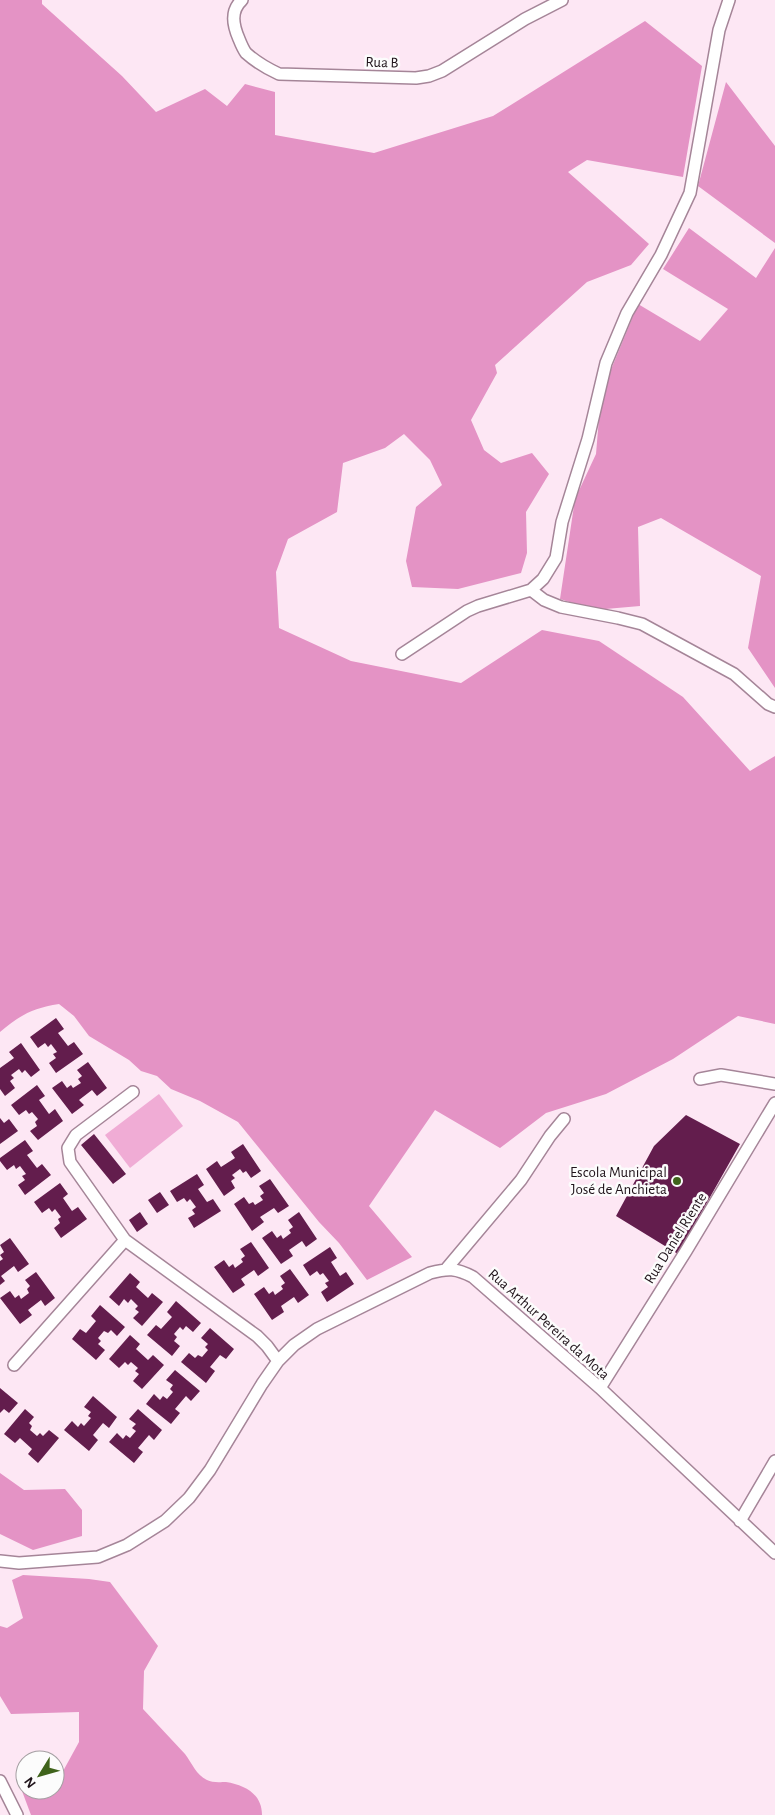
<svg xmlns="http://www.w3.org/2000/svg" width="775" height="1815" font-family="'Alegreya Sans',sans-serif">
<style>
.green{fill:#f0acd5}
.forest{fill:#e493c5}
.building{fill:#631d4d}
.lines{fill:none;stroke-linecap:round;stroke-linejoin:round}
.minor-casing{stroke:#a58598;stroke-width:14}
.minor{stroke:#fff;stroke-width:11}
.poi-dot{fill:#3f631b;stroke:#fcfcfc;stroke-width:2}
.labels{text-anchor:middle;stroke-width:5;stroke-linejoin:round;paint-order:stroke}
.street-label{font-size:15px;fill:#20141b;stroke:#fcfcfc}
.poi-label{font-size:15px;fill:#20141b;stroke:#fcfcfc;text-anchor:end}
</style>
<rect width="100%" height="100%" fill="#fde7f4"/>
<path class="green" d="M 159,1094 L 183,1126 L 130,1168 L 105,1135 Z"/>
<path class="forest" d="M 0,0 L 42,0 L 42,4 L 122,76 L 156,112 L 205,89 L 227,106 L 245,84 L 275,92 L 275,135 L 374,153 L 493,116 L 645,21 L 702,66 L 683,177 L 587,160 L 568,172 L 649,244 L 631,265 L 587,282 L 495,365 L 497,373 L 471,420 L 484,450 L 501,463 L 532,453 L 549,474 L 526,512 L 527,553 L 521,573 L 458,589 L 412,587 L 406,561 L 416,507 L 442,485 L 430,460 L 404,434 L 385,448 L 343,463 L 337,512 L 288,539 L 276,572 L 279,628 L 351,661 L 461,683 L 542,630 L 599,641 L 683,697 L 750,771 L 775,756 L 775,1024 L 738,1016 L 673,1059 L 606,1094 L 546,1113 L 500,1148 L 435,1110 L 369,1206 L 412,1257 L 367,1280 L 339,1243 L 319,1222 L 238,1122 L 200,1101 L 171,1089 L 157,1076 L 141,1071 L 129,1060 L 89,1036 L 74,1016 L 59,1004 C 33,1008 20,1015 0,1032 Z
M 726,82 L 775,146 L 775,243 L 698,186 Z
M 689,228 L 756,278 L 775,248 L 775,688 L 748,648 L 761,576 L 661,518 L 638,527 L 640,606 L 594,610 L 560,599 L 575,499 L 596,454 L 601,394 L 638,304 L 700,341 L 728,309 L 663,269 Z
M 0,1473 L 24,1490 L 65,1489 L 82,1510 L 82,1536 L 33,1550 L 0,1534 Z
M 23,1575 L 89,1579 L 110,1582 L 158,1646 L 144,1671 L 143,1709 C 157,1724 171,1739 185,1754 C 192,1763 196,1775 207,1780 C 212,1783 221,1782 226,1782 C 245,1785 262,1794 262,1815 L 31,1815 L 22,1791 L 55,1790 L 55,1777 L 62,1773 L 79,1742 L 79,1712 L 11,1714 L 0,1696 L 0,1626 L 7,1628 L 23,1618 L 12,1580 Z"/>
<path class="building" d="M 56,1018 L 64,1029 L 58,1033 L 68,1046 L 74,1042 L 83,1054 L 56,1073 L 49,1063 L 56,1058 L 53,1054 L 57,1052 L 51,1044 L 48,1047 L 45,1043 L 38,1048 L 30,1037 Z
M 21,1043 L 40,1070 L 31,1077 L 25,1070 L 22,1073 L 19,1069 L 11,1075 L 14,1078 L 10,1081 L 15,1088 L 5,1096 L 0,1089 L 0,1068 L 14,1058 L 9,1052 Z
M 88,1062 L 107,1088 L 97,1096 L 92,1090 L 79,1100 L 84,1105 L 72,1114 L 52,1088 L 62,1081 L 67,1088 L 71,1085 L 73,1088 L 81,1083 L 78,1079 L 82,1076 L 77,1070 Z
M 37,1085 L 45,1096 L 39,1100 L 49,1114 L 55,1109 L 63,1121 L 38,1140 L 30,1131 L 37,1126 L 35,1122 L 38,1119 L 32,1112 L 29,1114 L 26,1110 L 19,1115 L 11,1105 Z
M 686,1115 L 740,1144 L 678,1254 L 616,1216 L 654,1146 Z
M 0,1118 L 4,1123 L 9,1119 L 18,1131 L 0,1144 Z
M 94,1134 L 126,1174 L 113,1184 L 81,1145 Z
M 25,1140 L 33,1151 L 27,1155 L 37,1168 L 42,1164 L 51,1175 L 25,1195 L 18,1185 L 25,1180 L 22,1176 L 26,1174 L 20,1166 L 16,1169 L 14,1165 L 7,1170 L 0,1161 L 0,1158 Z
M 243,1144 L 261,1171 L 251,1178 L 246,1171 L 243,1173 L 240,1169 L 232,1175 L 235,1178 L 231,1181 L 235,1188 L 224,1196 L 206,1169 L 217,1161 L 221,1167 L 235,1158 L 231,1152 Z
M 197,1174 L 204,1185 L 198,1189 L 207,1202 L 213,1199 L 221,1211 L 194,1228 L 188,1218 L 195,1214 L 192,1210 L 196,1207 L 190,1199 L 187,1202 L 184,1198 L 177,1202 L 170,1191 Z
M 270,1179 L 289,1206 L 278,1213 L 274,1208 L 260,1217 L 264,1222 L 252,1231 L 234,1204 L 244,1197 L 249,1204 L 253,1202 L 255,1205 L 263,1200 L 260,1196 L 264,1193 L 259,1186 Z
M 60,1183 L 68,1194 L 63,1198 L 72,1211 L 78,1207 L 87,1219 L 61,1238 L 54,1228 L 60,1223 L 58,1219 L 61,1217 L 55,1209 L 52,1212 L 49,1208 L 42,1213 L 34,1202 Z
M 160,1192 L 169,1205 L 157,1213 L 148,1200 Z
M 140,1212 L 148,1224 L 137,1232 L 129,1220 Z
M 299,1212 L 317,1239 L 306,1247 L 302,1241 L 289,1250 L 293,1256 L 281,1264 L 262,1238 L 272,1231 L 277,1238 L 281,1235 L 283,1239 L 291,1233 L 289,1230 L 293,1227 L 288,1220 Z
M 10,1238 L 29,1264 L 18,1272 L 14,1266 L 1,1276 L 5,1281 L 0,1285 L 0,1261 L 3,1259 L 0,1255 L 4,1252 L 0,1245 Z
M 251,1242 L 269,1268 L 258,1276 L 254,1270 L 241,1279 L 245,1285 L 233,1293 L 214,1267 L 224,1260 L 229,1267 L 233,1264 L 235,1268 L 243,1262 L 241,1259 L 245,1256 L 240,1249 Z
M 330,1247 L 337,1258 L 331,1262 L 340,1276 L 346,1272 L 354,1284 L 327,1302 L 321,1292 L 328,1287 L 325,1283 L 329,1281 L 323,1273 L 320,1275 L 317,1271 L 310,1276 L 303,1265 Z
M 290,1269 L 309,1295 L 298,1303 L 294,1297 L 281,1306 L 284,1312 L 272,1320 L 254,1294 L 264,1287 L 269,1294 L 273,1291 L 275,1295 L 283,1289 L 281,1286 L 285,1283 L 280,1276 Z
M 36,1272 L 55,1298 L 45,1306 L 41,1300 L 28,1310 L 32,1315 L 20,1324 L 0,1298 L 10,1291 L 15,1298 L 19,1295 L 21,1299 L 29,1293 L 27,1289 L 30,1286 L 25,1280 Z
M 130,1273 L 140,1282 L 136,1287 L 148,1298 L 152,1293 L 163,1302 L 142,1326 L 133,1318 L 139,1312 L 135,1309 L 138,1306 L 131,1299 L 128,1303 L 124,1299 L 119,1306 L 109,1297 Z
M 176,1301 L 201,1323 L 193,1332 L 186,1326 L 183,1330 L 180,1327 L 174,1334 L 177,1337 L 174,1341 L 180,1346 L 172,1356 L 147,1335 L 156,1325 L 161,1329 L 172,1317 L 167,1312 Z
M 100,1305 L 125,1327 L 117,1336 L 111,1330 L 108,1333 L 104,1331 L 98,1338 L 101,1341 L 98,1344 L 105,1350 L 96,1360 L 72,1339 L 80,1329 L 86,1333 L 96,1321 L 91,1316 Z
M 210,1328 L 234,1349 L 226,1359 L 220,1355 L 210,1367 L 215,1371 L 206,1383 L 181,1362 L 189,1353 L 195,1358 L 198,1355 L 202,1357 L 208,1350 L 205,1347 L 208,1344 L 201,1338 Z
M 130,1335 L 140,1344 L 136,1349 L 148,1360 L 153,1355 L 164,1365 L 142,1389 L 133,1381 L 139,1374 L 135,1371 L 138,1368 L 131,1362 L 128,1365 L 125,1362 L 119,1368 L 109,1359 Z
M 175,1370 L 200,1391 L 191,1401 L 186,1396 L 175,1409 L 180,1413 L 171,1424 L 146,1404 L 154,1394 L 160,1400 L 163,1396 L 167,1399 L 173,1392 L 170,1389 L 173,1385 L 166,1380 Z
M 0,1388 L 18,1403 L 9,1413 L 4,1409 L 0,1413 Z
M 93,1396 L 117,1417 L 109,1428 L 103,1423 L 93,1435 L 98,1440 L 89,1451 L 64,1430 L 72,1421 L 78,1427 L 81,1423 L 84,1426 L 91,1418 L 88,1416 L 91,1412 L 84,1407 Z
M 25,1409 L 34,1417 L 29,1423 L 32,1426 L 30,1430 L 37,1436 L 40,1433 L 43,1436 L 49,1430 L 59,1438 L 38,1463 L 28,1454 L 32,1449 L 20,1438 L 15,1443 L 4,1434 Z
M 138,1409 L 162,1430 L 154,1440 L 149,1435 L 138,1448 L 143,1452 L 134,1463 L 109,1442 L 117,1433 L 123,1439 L 126,1435 L 130,1438 L 136,1431 L 132,1428 L 136,1424 L 129,1419 Z"/>
<g class="lines">
<g class="minor-casing">
<path id="minor" d="M 242,0 C 230,11 233,25 239,39 C 241,44 243,49 246,53 C 256,62 266,68 279,74 L 416,78 L 429,76 L 442,71 L 525,19 L 562,0
M 531,590 L 544,600 L 561,607 L 618,618 L 642,624 L 734,674 L 768,704 L 775,707
M 402,654 L 467,611 L 478,606 L 531,590 L 543,579 L 556,558 L 562,522 L 588,439 L 606,363 L 627,313 L 661,255 L 690,193 L 719,30 L 729,0
M 700,1079 L 721,1075 L 775,1084
M 133,1092 L 76,1135 L 68,1148 L 70,1162 L 125,1240 L 257,1336 L 267,1346 L 278,1361
M 447,1268 L 521,1180 L 550,1136 L 564,1119
M 14,1365 L 125,1240
M 600,1388 L 686,1251 L 775,1103
M 740,1521 L 775,1461
M 0,1561 L 19,1563 L 98,1557 L 127,1545 L 165,1521 L 189,1498 L 210,1470 L 262,1384 L 278,1361 L 294,1345 L 317,1329 L 430,1273 C 448,1268 456,1268 473,1277 L 600,1388 L 775,1553
M 0,1781 L 17,1815"/>
</g>
<use href="#minor" class="minor"/>
</g>
<circle class="poi-dot" cx="677" cy="1181" r="5"/>
<g class="labels">
<g class="street-label">
<text transform="translate(382 62) rotate(2)" y="5">Rua B</text>
<text transform="translate(675 1238) rotate(-58)" y="5">Rua Daniel Riente</text>
<text transform="translate(549 1324) rotate(42)" y="5">Rua Arthur Pereira da Mota</text>
</g>
<g class="poi-label">
<text x="667" y="1177">Escola Municipal<tspan x="667" dy="17">José de Anchieta</tspan></text>
</g>
</g>
<g transform="translate(40 1775) rotate(233)"><circle r="24" fill="#fcfcfc" stroke="#a49fa2"/>
<path d="M0-4L9 19L0 12L-9 19Z" fill="#3f631b"/>
<text y="-8" font-size="14" font-weight="bold" text-anchor="middle" fill="#20141b">N</text>
</g>
</svg>
